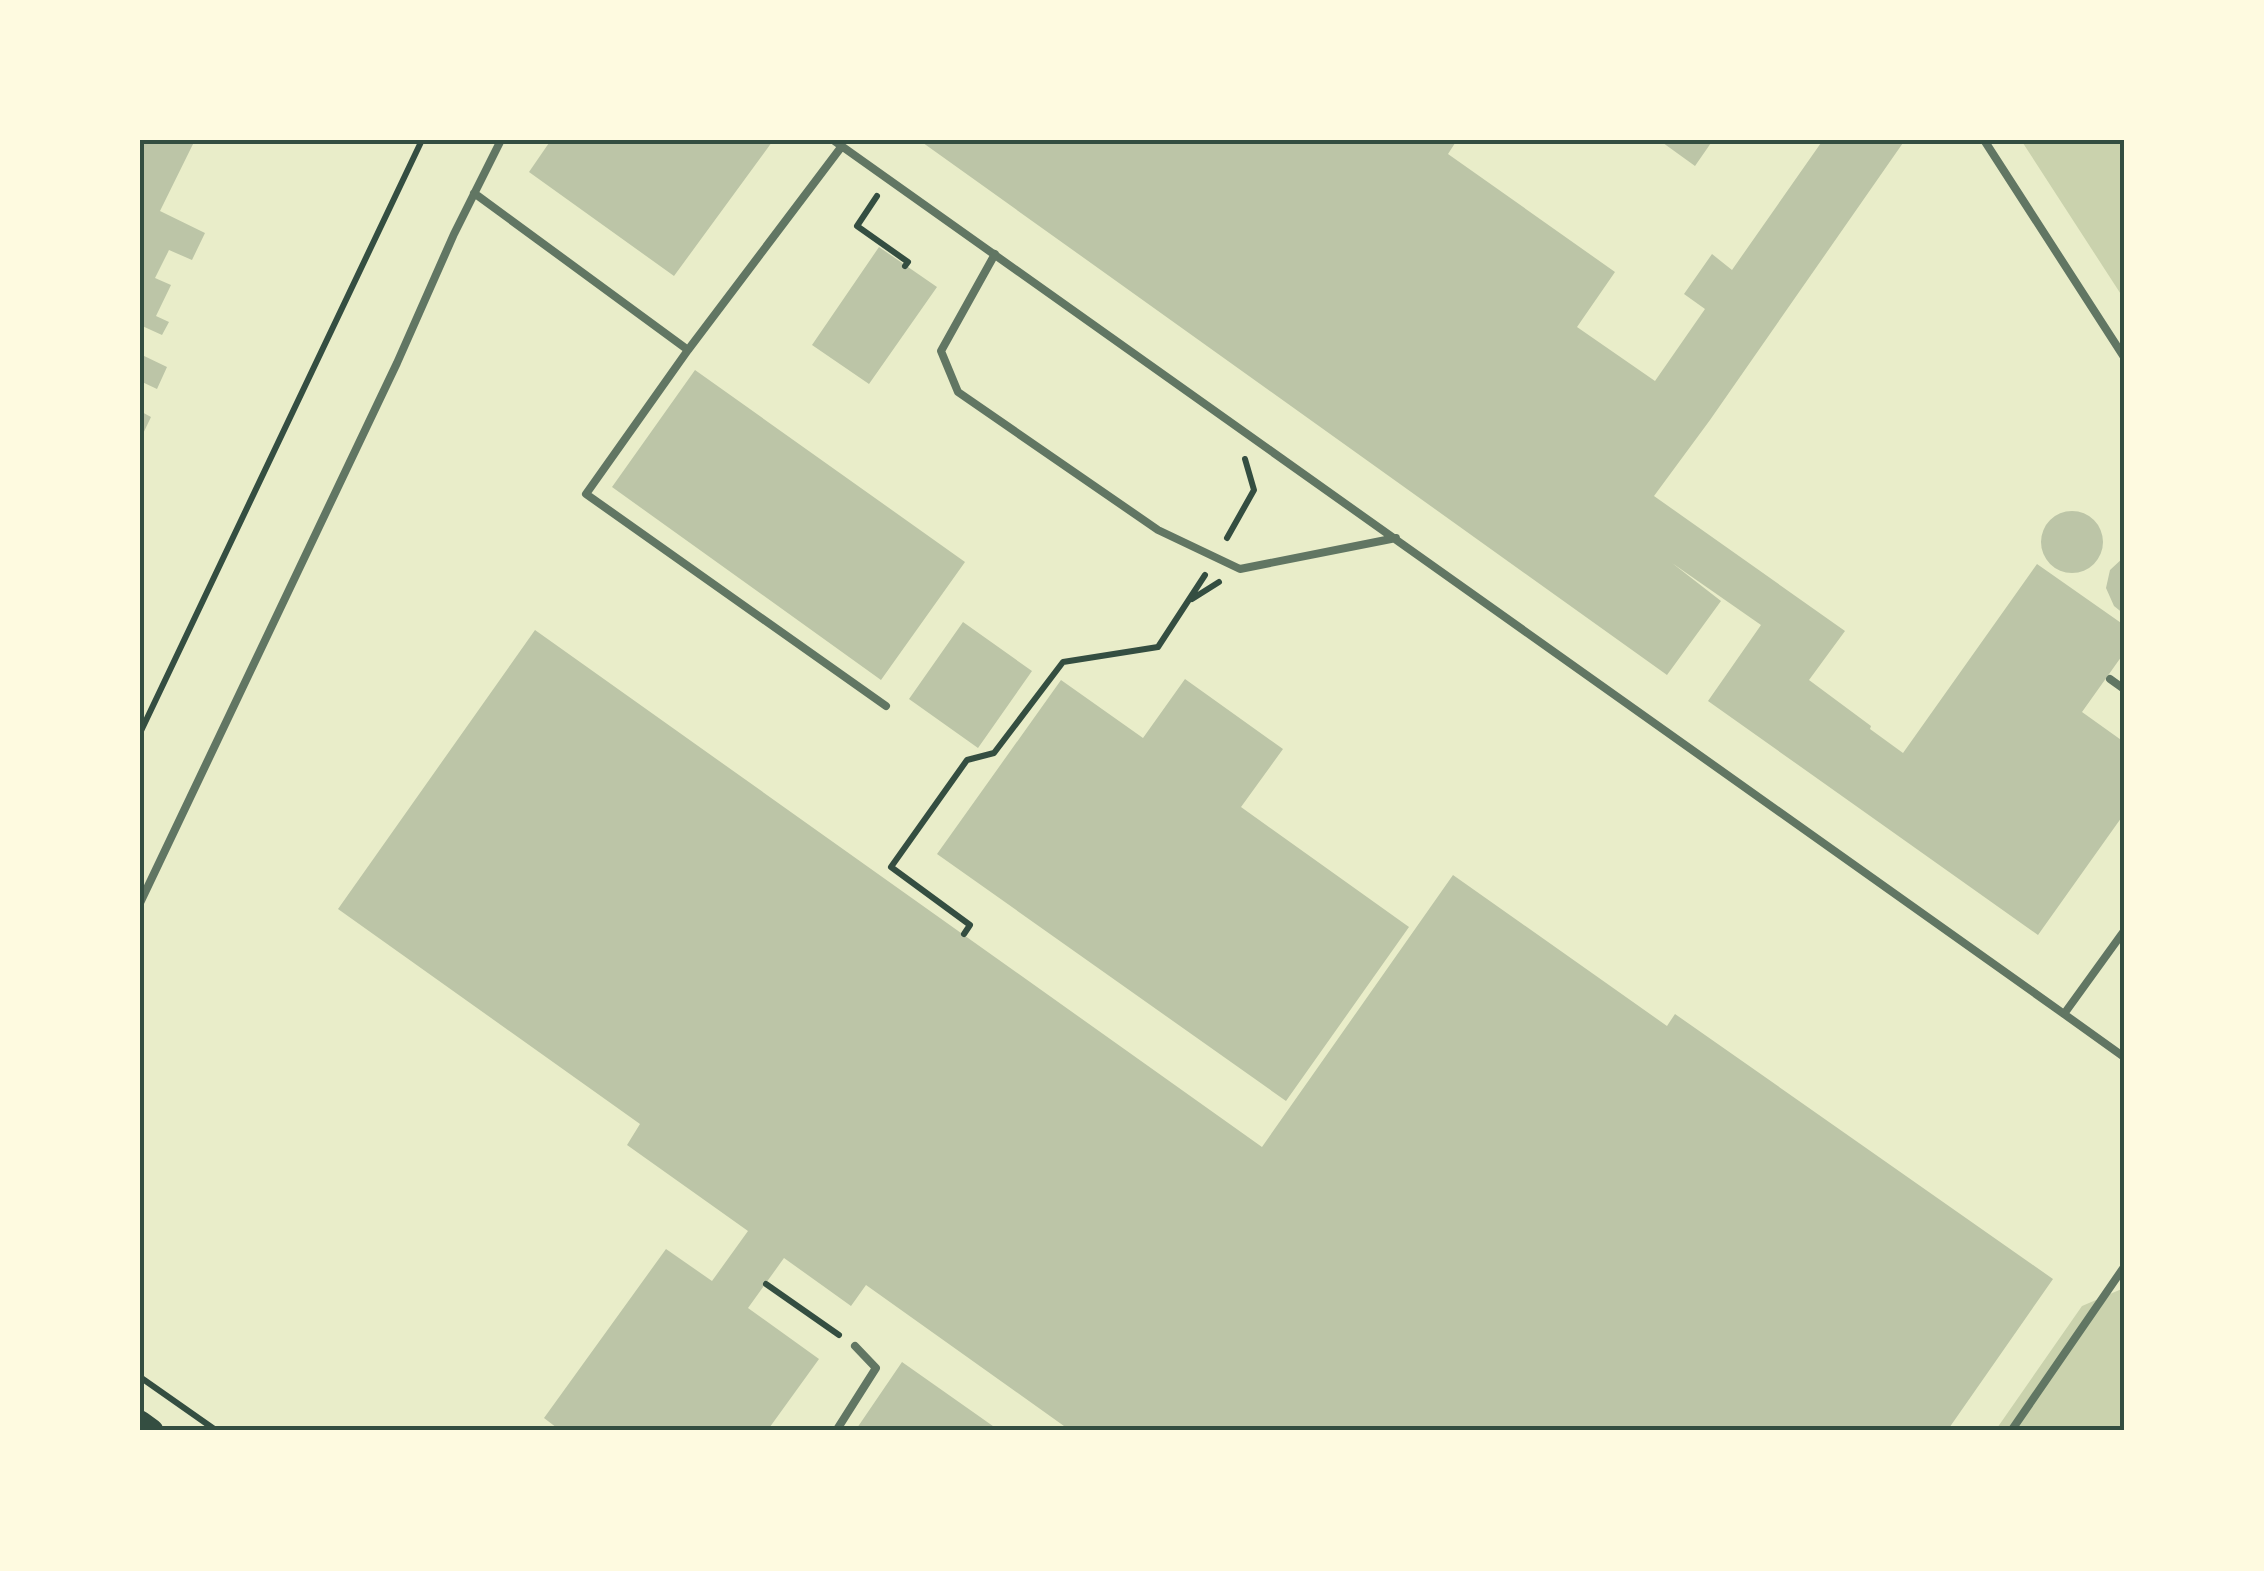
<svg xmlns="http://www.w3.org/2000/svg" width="2264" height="1571" font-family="'Roboto Condensed',sans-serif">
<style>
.green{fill:#cad2ad}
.building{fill:#bcc5a7}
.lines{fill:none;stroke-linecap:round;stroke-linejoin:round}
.path{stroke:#344e41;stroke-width:6}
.service{stroke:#617663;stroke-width:8}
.primary{stroke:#344e41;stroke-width:25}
.neatline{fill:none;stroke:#344e41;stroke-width:4}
</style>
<rect width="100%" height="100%" fill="#e9edc9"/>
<path class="green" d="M 2021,140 L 2124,140 L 2124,299 Z
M 2124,1288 L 2124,1431 L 1995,1431 L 2082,1306 Z"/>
<path class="building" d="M 140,140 L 195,140 L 160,211 L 205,233 L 192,260 L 169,250 L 155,278 L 171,285 L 156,316 L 169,322 L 162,335 L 140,325 Z
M 551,140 L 770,140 L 772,142 L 674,276 L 529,172 Z
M 919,140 L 1457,140 L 1448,154 L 1615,272 L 1577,327 L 1655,381 L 1705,309 L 1684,294 L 1712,254 L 1732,270 L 1823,140 L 1905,140 L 1710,420 L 1654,496 L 1845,631 L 1809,680 L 1871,726 L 1870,729 L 1903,753 L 2037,564 L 2124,625 L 2124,653 L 2082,712 L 2124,742 L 2124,814 L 2038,935 L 1708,701 L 1761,625 L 1672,563 L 1721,601 L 1667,675 Z
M 1659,140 L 1713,140 L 1695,166 Z
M 879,247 L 937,287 L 869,384 L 812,345 Z
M 140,354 L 167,367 L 157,389 L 140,381 Z
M 695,370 L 965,562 L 881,680 L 612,487 Z
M 140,411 L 151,417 L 140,440 Z
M2041 542a31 31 0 1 1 62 0a31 31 0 1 1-62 0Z
M 2124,557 L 2124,614 L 2114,606 L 2106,588 L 2110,570 Z
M 963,622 L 1032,671 L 978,748 L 909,699 Z
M 535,630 L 1262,1147 L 1453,875 L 1667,1026 L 1675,1014 L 2053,1279 L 1947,1431 L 1071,1431 L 866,1285 L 851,1306 L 784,1258 L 748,1308 L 819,1359 L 767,1431 L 561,1431 L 544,1418 L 666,1249 L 712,1281 L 748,1231 L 627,1145 L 640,1124 L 338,909 Z
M 1185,679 L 1283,749 L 1241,807 L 1409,927 L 1286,1101 L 937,854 L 1061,680 L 1143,738 Z
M 902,1362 L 1000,1431 L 855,1431 Z"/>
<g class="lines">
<path class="path" d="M 877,196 L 857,226 L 908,262 L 905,266
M 1227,538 L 1254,490 L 1245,459
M 1192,599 L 1219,582
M 140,733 L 422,140
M 964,934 L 970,925 L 891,867 L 967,760 L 994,753 L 1063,662 L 1158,647 L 1205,575
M 766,1284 L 839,1335
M 140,1377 L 217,1431"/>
<path class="service" d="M 833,140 L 2064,1014
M 1984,140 L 2124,357
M 842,146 L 688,350 L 586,494 L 886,706
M 474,193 L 688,350
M 995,254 L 941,351 L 958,392 L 1158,530 L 1240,569 L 1396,538
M 2110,679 L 2124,689
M 140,903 L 397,363 L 454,234 L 501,140
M 2124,931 L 2064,1014 L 2124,1057
M 836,1431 L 876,1368 L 855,1346
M 2011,1431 L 2124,1267"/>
<path class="primary" d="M 140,1423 L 151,1431"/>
</g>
<rect width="2264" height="1571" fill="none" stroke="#fefae0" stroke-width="285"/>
<rect x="142" y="142" width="1980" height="1286" class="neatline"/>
</svg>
